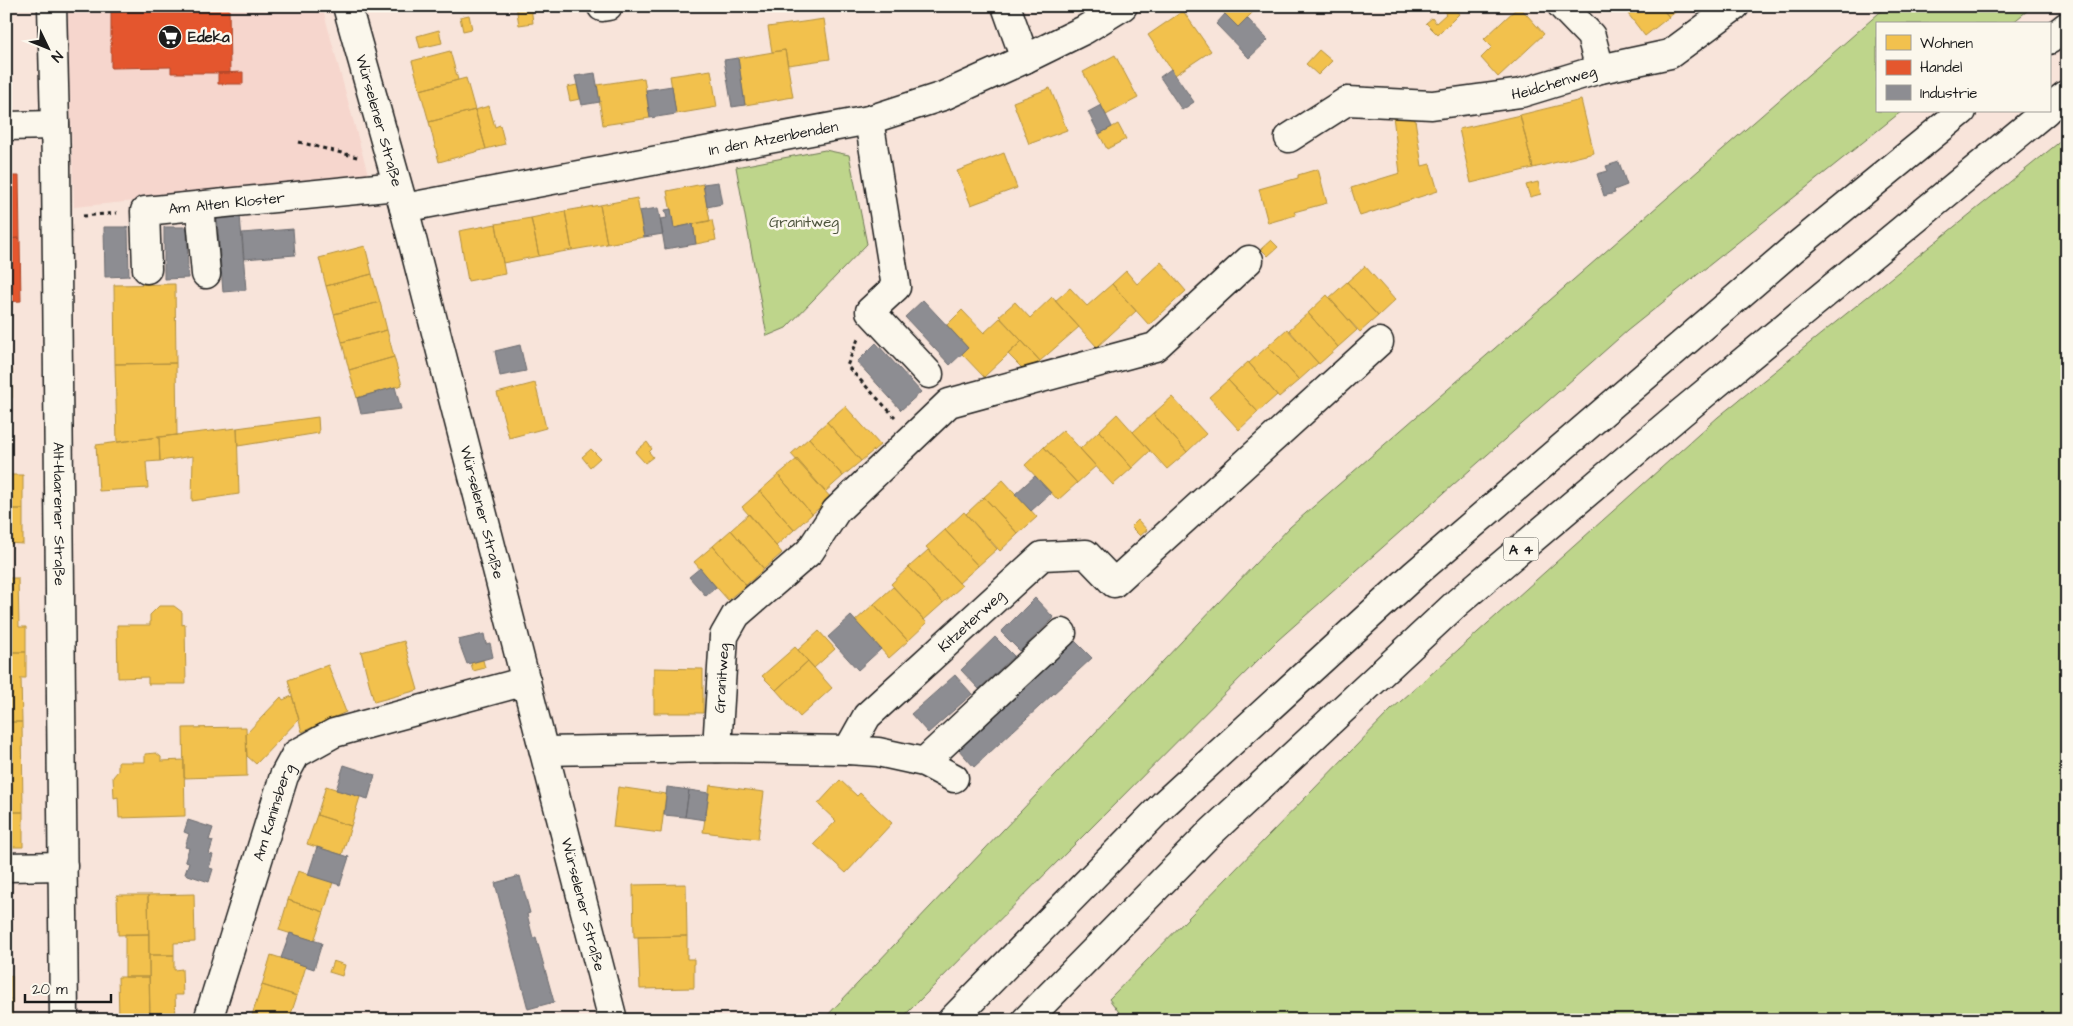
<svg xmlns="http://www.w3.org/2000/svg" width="2073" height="1026" font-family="'Architects Daughter',sans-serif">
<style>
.built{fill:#f6d6cd}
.green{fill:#bed58b;stroke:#6d7854}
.homes{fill:#f2c14e;stroke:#b2903f}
.shops{fill:#e4572e;stroke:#a84529}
.industry{fill:#8d8d92;stroke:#6b6b6f}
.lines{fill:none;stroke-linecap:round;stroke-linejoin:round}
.minor-casing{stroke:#1c1c1c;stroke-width:31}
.major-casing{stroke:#1c1c1c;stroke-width:31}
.highway-casing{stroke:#1c1c1c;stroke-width:31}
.path{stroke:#1c1c1c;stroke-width:3;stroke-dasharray:4 4;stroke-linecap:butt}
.minor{stroke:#fbf7ec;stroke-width:28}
.major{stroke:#fbf7ec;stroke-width:28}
.highway{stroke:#fbf7ec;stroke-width:28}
.labels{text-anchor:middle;stroke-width:5;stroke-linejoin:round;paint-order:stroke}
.shield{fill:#fbf7ec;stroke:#5f5e5a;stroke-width:1}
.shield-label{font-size:14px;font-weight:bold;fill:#1c1c1c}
.poi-label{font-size:15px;font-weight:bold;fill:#1c1c1c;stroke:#fbf7ec;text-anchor:start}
.street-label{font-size:15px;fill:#1c1c1c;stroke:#fbf7ec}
.park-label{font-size:15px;fill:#4d543d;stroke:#fbf7ec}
</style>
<rect width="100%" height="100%" fill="#f8e4da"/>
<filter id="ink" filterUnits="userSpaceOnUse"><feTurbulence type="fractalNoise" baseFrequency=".02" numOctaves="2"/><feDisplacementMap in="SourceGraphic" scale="10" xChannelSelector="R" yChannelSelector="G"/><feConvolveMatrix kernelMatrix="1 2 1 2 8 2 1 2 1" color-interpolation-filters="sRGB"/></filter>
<g filter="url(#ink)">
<path class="built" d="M 67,6 L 322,6 L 369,178 L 74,207 Z"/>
<path class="green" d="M 1887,6 L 2033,6 L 2011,24 L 1877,24 L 1877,111 L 1902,111 L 1627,331 L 1278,640 L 900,1020 L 823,1020 L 1290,527 Z
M 2067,136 L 2067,1020 L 1125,1020 L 1109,999 L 1391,710 L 1718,417 Z
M 825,150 L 849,155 L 867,244 L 786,328 L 767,336 L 736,167 Z"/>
<path class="homes" d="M 516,6 L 531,6 L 533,23 L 519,25 Z
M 1217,6 L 1259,6 L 1238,27 Z
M 1445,6 L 1452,6 L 1459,14 L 1438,35 L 1426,23 L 1432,18 L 1436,23 L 1446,14 L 1442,9 Z
M 1519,6 L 1544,34 L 1498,77 L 1481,58 L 1492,47 L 1484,39 Z
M 1622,6 L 1660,6 L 1669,17 L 1645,36 Z
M 1660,6 L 1683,6 L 1669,17 Z
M 1183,11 L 1211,51 L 1175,75 L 1148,35 Z
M 469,15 L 472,29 L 463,31 L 460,17 Z
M 824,19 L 830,59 L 788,65 L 785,50 L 772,52 L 768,27 Z
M 439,30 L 442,43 L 420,48 L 417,36 Z
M 785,50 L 793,97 L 745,105 L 738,58 Z
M 1319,50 L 1332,61 L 1318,75 L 1306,64 Z
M 450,51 L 458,80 L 420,90 L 412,61 Z
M 1115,55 L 1138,98 L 1106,115 L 1083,72 Z
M 711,70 L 717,107 L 676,114 L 670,76 Z
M 466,78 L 475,110 L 429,122 L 420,90 Z
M 644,78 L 650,118 L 603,125 L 597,85 Z
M 577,85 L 580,99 L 570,101 L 567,87 Z
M 1050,88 L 1067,130 L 1029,144 L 1013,102 Z
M 1581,100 L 1594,153 L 1533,168 L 1520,115 Z
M 489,106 L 495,127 L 500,125 L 505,144 L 486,149 L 475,110 Z
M 475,110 L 486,149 L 439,162 L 429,122 Z
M 1414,113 L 1422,166 L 1430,164 L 1438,191 L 1360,216 L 1351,188 L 1400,173 L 1393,116 Z
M 1520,115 L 1533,168 L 1471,183 L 1459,129 Z
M 1118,124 L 1126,139 L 1107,149 L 1099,134 Z
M 1004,153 L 1017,188 L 971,205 L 957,171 Z
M 1318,169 L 1327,203 L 1294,212 L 1296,215 L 1268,223 L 1259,189 L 1298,178 L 1298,175 Z
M 1538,182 L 1541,194 L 1530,197 L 1526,185 Z
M 703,184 L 710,221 L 674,228 L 667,191 Z
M 637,198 L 644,237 L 607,244 L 600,205 Z
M 600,205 L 607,244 L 572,250 L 565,211 Z
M 565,211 L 572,250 L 539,256 L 531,218 Z
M 531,218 L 539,256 L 503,263 L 496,224 Z
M 712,220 L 716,240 L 696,244 L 693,224 Z
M 496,224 L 505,274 L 468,281 L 459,231 Z
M 1271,240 L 1278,247 L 1268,256 L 1261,249 Z
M 365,246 L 372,274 L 326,286 L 319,258 Z
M 1161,262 L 1186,291 L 1149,325 L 1112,284 L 1126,271 L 1137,284 Z
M 1365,266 L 1395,300 L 1378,316 L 1347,282 Z
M 372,274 L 380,302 L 334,314 L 326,286 Z
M 1347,282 L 1378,316 L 1360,332 L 1329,298 Z
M 175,284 L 176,363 L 115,364 L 114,285 Z
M 1112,284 L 1136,311 L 1097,347 L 1055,301 L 1070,288 L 1087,306 Z
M 1327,295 L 1357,330 L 1338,347 L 1308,313 Z
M 1052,297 L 1079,327 L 1040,361 L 999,316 L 1015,302 L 1030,318 Z
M 380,302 L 387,330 L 342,342 L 334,314 Z
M 962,310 L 984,333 L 1000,318 L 1022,341 L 984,377 L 962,354 L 968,348 L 947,325 Z
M 1308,313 L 1338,347 L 1319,364 L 1289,330 Z
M 1287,329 L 1318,363 L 1299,380 L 1268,346 Z
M 387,330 L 394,357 L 349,370 L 342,342 Z
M 1022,341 L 1040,361 L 1026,372 L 1008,354 Z
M 1268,346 L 1299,380 L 1279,397 L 1249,363 Z
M 394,357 L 402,385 L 357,398 L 349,370 Z
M 1248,362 L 1277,395 L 1258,412 L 1228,380 Z
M 176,363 L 177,435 L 117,442 L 115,364 Z
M 6,369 L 12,369 L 12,398 L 6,398 Z
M 1228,380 L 1258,412 L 1239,430 L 1209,397 Z
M 535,383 L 546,428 L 509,438 L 497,393 Z
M 1172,397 L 1206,434 L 1187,452 L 1153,414 Z
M 845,406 L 880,445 L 861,461 L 827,422 Z
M 1117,414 L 1150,451 L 1132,468 L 1099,431 Z
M 1153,414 L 1187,452 L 1167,469 L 1133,432 Z
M 318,417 L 319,433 L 238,446 L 237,428 Z
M 827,422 L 861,461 L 843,476 L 809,438 Z
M 237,428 L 239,494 L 192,501 L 193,456 L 160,461 L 159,437 Z
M 1063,430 L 1096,466 L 1077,483 L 1044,447 Z
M 1099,431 L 1132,468 L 1113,485 L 1080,449 Z
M 159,437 L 160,461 L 146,462 L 148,488 L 99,491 L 96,445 Z
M 809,438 L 843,476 L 825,492 L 791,454 Z
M 647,442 L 652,449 L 649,452 L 653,457 L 645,463 L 635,452 Z
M 1044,447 L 1077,483 L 1058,500 L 1025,465 Z
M 591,449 L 600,458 L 590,467 L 582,457 Z
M 797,459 L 831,498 L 812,514 L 778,475 Z
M 6,475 L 23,475 L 23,509 L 6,509 Z
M 778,475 L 812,514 L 794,530 L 760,491 Z
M 1003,480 L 1037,517 L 1018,534 L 984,497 Z
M 760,491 L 794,530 L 776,546 L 742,507 Z
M 984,497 L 1018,534 L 1000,551 L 966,514 Z
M 6,509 L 23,509 L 23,544 L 6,543 Z
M 964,512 L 997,549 L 978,566 L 945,530 Z
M 749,514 L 782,553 L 764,569 L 731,530 Z
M 1138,520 L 1147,530 L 1140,536 L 1131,527 Z
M 731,530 L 764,569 L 746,585 L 713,546 Z
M 945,530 L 978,566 L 959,583 L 926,547 Z
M 713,546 L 746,585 L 728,600 L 694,562 Z
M 928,550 L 962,586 L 943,603 L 909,567 Z
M 909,567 L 943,603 L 924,620 L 891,584 Z
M 6,578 L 18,578 L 19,627 L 26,627 L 26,652 L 6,652 Z
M 893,587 L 927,623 L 908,641 L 874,604 Z
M 874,604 L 908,641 L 889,658 L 855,621 Z
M 159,606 L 174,606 L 182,612 L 182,625 L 185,624 L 186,684 L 148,684 L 148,677 L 118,678 L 117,625 L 150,625 L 150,615 Z
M 819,631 L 835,649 L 814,668 L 798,650 Z
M 404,641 L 418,690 L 374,702 L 361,652 Z
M 795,647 L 808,661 L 776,690 L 762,676 Z
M 6,652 L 26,652 L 26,678 L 21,678 L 22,722 L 6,722 Z
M 483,660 L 485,668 L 473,671 L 471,663 Z
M 808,661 L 832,688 L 800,717 L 776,690 Z
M 328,665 L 346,712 L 302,732 L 288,680 Z
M 654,668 L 703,669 L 703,713 L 654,713 Z
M 292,696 L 299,719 L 256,764 L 247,756 L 246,734 L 281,697 L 283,700 Z
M 6,722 L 22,722 L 23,812 L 6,812 Z
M 246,727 L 247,776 L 184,778 L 183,728 Z
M 156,753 L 161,757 L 161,761 L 184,760 L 185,816 L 119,818 L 118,797 L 114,798 L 113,777 L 118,771 L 118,762 L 145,762 L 145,754 Z
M 840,780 L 857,796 L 860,793 L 892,823 L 846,873 L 814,844 L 836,821 L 818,804 Z
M 710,785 L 764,792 L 758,839 L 703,832 Z
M 326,786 L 360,797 L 351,826 L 317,815 Z
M 618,787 L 666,794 L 661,833 L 613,827 Z
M 6,812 L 23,812 L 23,847 L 6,847 Z
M 317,815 L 351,826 L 342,855 L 307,844 Z
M 298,871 L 333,882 L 324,912 L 288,900 Z
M 6,880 L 8,947 L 6,947 Z
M 686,884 L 687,936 L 634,937 L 633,885 Z
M 194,894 L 195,942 L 174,943 L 174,955 L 149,955 L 148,895 Z
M 117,895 L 148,895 L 149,934 L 118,935 Z
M 288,900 L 324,912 L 314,941 L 279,930 Z
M 125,934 L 149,934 L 149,977 L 125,977 Z
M 687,936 L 687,959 L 694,959 L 694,988 L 640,989 L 638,937 Z
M 149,955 L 174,955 L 174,970 L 182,969 L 183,995 L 175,995 L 176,1019 L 150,1019 Z
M 271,955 L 306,966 L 297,996 L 262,985 Z
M 333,961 L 345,965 L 342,976 L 329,972 Z
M 6,976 L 12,976 L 12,999 L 6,999 Z
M 118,977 L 149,977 L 150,1019 L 119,1019 Z
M 262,985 L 297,996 L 289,1020 L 267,1020 L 252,1015 Z
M 6,999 L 12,999 L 12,1020 L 6,1020 Z"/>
<path class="shops" d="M 111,6 L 229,6 L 230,73 L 171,73 L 171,67 L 111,68 Z
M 243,72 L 243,84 L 218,84 L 218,73 Z
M 6,176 L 19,176 L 20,238 L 6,239 Z
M 20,238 L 21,301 L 6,302 L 6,239 Z"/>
<path class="industry" d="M 1225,14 L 1238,27 L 1247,18 L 1268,40 L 1249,58 L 1216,24 Z
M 738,58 L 745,105 L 732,107 L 724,60 Z
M 1171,69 L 1194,102 L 1182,110 L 1160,77 Z
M 595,73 L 600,102 L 582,105 L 575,76 Z
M 672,86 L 676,114 L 650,118 L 646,90 Z
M 1101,105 L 1112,127 L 1099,134 L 1088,112 Z
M 1619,162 L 1627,185 L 1614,190 L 1615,193 L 1604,196 L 1597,174 L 1608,171 L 1606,166 Z
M 718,182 L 722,204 L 707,207 L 703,184 Z
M 658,208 L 663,234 L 644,237 L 639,211 Z
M 671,209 L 674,228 L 693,224 L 696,244 L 665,249 L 660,219 L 667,218 L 665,210 Z
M 240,215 L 246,290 L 223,292 L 217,217 Z
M 104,227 L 128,227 L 129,276 L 105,277 Z
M 164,227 L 187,227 L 188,278 L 164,279 Z
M 293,229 L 295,255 L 244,259 L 242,233 Z
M 923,300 L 968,348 L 950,365 L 905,317 Z
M 876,343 L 921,392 L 901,410 L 857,362 Z
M 520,345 L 526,371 L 500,376 L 495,351 Z
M 395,387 L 401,409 L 361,414 L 357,398 Z
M 1035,476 L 1051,493 L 1031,511 L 1015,494 Z
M 700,568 L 716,587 L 706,596 L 689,577 Z
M 1035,598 L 1054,618 L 1020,651 L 1001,632 Z
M 851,616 L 881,649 L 858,670 L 828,637 Z
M 484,634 L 486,644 L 490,643 L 493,657 L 467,664 L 458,640 Z
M 995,637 L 1014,656 L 979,689 L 961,670 Z
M 1075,641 L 1092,658 L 974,767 L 958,749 Z
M 955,675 L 972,694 L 928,733 L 911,714 Z
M 344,765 L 375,775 L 368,799 L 336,790 Z
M 667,787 L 689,790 L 685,817 L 664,815 Z
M 689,790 L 709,793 L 705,820 L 685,817 Z
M 188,820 L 213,828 L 209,840 L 213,841 L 209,854 L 213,855 L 209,868 L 213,869 L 209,882 L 185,874 L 189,862 L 185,861 L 189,848 L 185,847 L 189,834 L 184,832 Z
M 317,847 L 349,857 L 340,885 L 308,875 Z
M 520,876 L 530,913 L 527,914 L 533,938 L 536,937 L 554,1002 L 528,1009 L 495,883 Z
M 290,933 L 322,943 L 314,969 L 281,958 Z"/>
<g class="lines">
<g class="minor-casing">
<g id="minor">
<path id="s1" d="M 347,6 L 404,208 L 613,1020"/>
<path d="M 1006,6 L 1025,59"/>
<path d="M 602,7 L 608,6"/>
<path d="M 1600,69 L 1670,54 L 1735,6"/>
<path d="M 869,120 L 896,287 L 870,311 L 929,374"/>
<path d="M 6,126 L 55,125"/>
<path id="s2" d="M 1289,138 L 1347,101 L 1432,105 L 1521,93 L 1600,69 L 1591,36 L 1562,6"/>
<path d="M 200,206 L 206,274"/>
<path id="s3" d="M 404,208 L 869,120 L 943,96 L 1025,59 L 1084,30 L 1123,6"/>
<path id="s4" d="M 147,269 L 145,211 L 397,186"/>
<path id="s5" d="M 717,748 L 724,636 L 736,615 L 810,551 L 836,511 L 949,403 L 1155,347 L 1249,260"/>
<path id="s6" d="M 848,750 L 867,716 L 1042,556 L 1086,554 L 1114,583 L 1379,342"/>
<path d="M 544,751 L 717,748 L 848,750 L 878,752 L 924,762 L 954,778"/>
<path d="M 924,762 L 1062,633"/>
<path d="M 6,867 L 63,866"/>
<path id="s7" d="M 208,1020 L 284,776 L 296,754 L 334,733 L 526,681"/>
</g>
</g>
<g class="major-casing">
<g id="major">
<path id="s8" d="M 52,6 L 56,163 L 64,1020"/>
</g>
</g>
<g class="highway-casing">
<path id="highway" d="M 2049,40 L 2067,26
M 2049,108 L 2067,94
M 952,1020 L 1164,804 L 1415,574 L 1793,249 L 1962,111
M 1026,1020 L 1206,837 L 1458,602 L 1681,413 L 2046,111"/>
</g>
<path class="path" d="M 299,142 L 361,158
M 83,216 L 117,213
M 858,339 L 847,366 L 895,417"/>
<use href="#minor" class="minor"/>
<use href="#major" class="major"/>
<use href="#highway" class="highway"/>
</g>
</g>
<defs>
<g id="supermarket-disc" transform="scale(1.25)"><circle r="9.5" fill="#1c1c1c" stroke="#fbf7ec"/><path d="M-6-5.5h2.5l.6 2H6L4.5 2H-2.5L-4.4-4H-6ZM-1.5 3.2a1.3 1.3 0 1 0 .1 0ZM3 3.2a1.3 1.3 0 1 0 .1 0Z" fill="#fff"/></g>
</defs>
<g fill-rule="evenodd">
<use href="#supermarket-disc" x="170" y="37"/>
</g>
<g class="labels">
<rect class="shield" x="1503.5" y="537.5" width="35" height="23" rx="4"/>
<g class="shield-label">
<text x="1521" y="554">A 4</text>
</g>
<g class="poi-label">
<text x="188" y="42">Edeka</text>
</g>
<g class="street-label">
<text dy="5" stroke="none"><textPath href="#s2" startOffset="278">Heidchenweg</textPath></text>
<text dy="5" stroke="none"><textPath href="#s1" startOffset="119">Würselener Straße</textPath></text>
<text dy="5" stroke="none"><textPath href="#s3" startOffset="376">In den Atzenbenden</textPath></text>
<text dy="5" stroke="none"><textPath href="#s4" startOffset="140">Am Alten Kloster</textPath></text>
<text dy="5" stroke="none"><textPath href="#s1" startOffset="524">Würselener Straße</textPath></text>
<text dy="5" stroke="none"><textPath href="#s8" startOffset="508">Alt-Haarener Straße</textPath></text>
<text dy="5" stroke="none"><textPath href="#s6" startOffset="180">Kitzeterweg</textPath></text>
<text dy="5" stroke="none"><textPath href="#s5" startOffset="70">Granitweg</textPath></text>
<text dy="5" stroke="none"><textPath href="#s7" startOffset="218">Am Kaninsberg</textPath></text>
<text dy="5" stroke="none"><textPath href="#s1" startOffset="929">Würselener Straße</textPath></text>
</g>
<g class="park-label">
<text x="804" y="227">Granitweg</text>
</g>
</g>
<rect width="2073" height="1026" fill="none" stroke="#fbf7ec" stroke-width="25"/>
<rect x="12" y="12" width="2048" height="1001" fill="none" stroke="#1c1c1c" stroke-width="2" filter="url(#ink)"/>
<rect x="1876" y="22" width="175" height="90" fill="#fbf7ec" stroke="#a29f99"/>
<rect x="1886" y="35" width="25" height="15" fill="#f2c14e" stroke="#a29f99"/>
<text x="1920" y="48" font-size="15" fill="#1c1c1c">Wohnen</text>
<rect x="1886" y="60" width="25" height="15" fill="#e4572e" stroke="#a29f99"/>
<text x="1920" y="72" font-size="15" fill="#1c1c1c">Handel</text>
<rect x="1886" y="85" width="25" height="15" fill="#8d8d92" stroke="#a29f99"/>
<text x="1920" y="98" font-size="15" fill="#1c1c1c">Industrie</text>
<g transform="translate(48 48) rotate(133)" stroke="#fbf7ec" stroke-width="4" paint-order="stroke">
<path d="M0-4L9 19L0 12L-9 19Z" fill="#1c1c1c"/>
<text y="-8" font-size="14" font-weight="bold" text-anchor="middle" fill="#1c1c1c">N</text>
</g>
<path d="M25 994v8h86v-8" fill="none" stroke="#1c1c1c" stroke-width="2.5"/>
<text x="32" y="994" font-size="15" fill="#1c1c1c" stroke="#fbf7ec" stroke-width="4" paint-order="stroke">20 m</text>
</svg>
